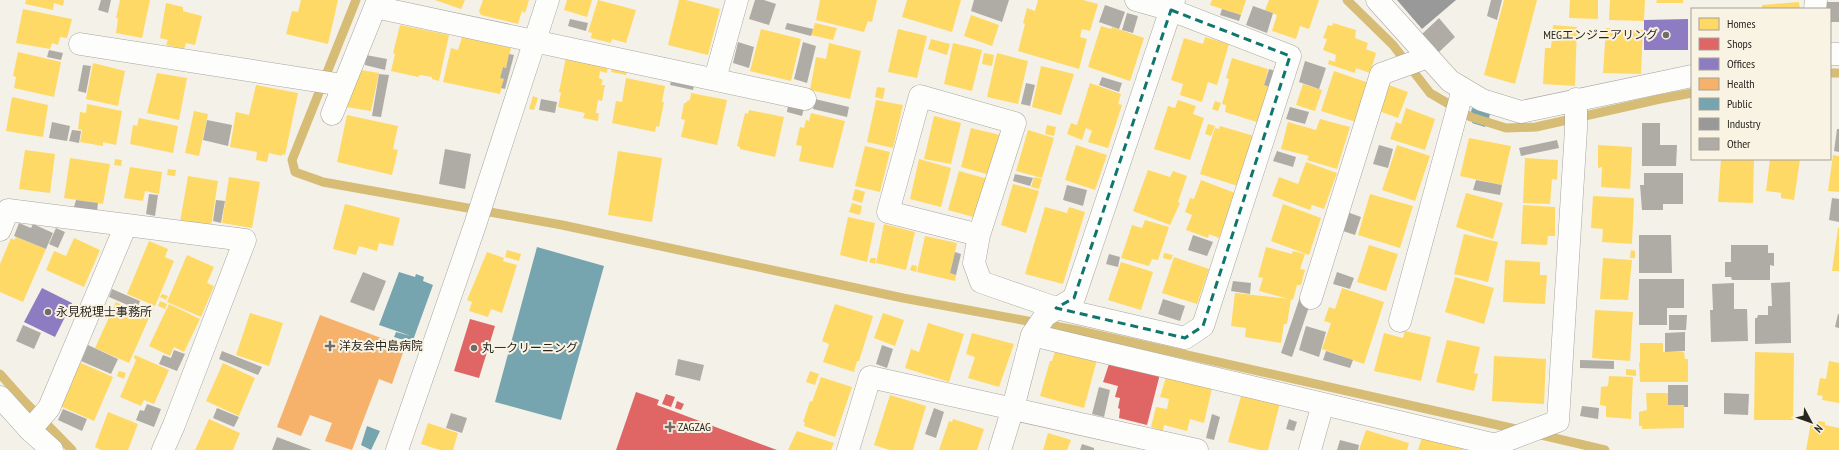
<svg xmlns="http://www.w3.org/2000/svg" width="1839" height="450" font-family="'PT Sans Narrow','Noto Sans JP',sans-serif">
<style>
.homes{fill:#ffd966}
.shops{fill:#e06666}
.offices{fill:#8e7cc3}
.health{fill:#f6b26b}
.public{fill:#76a5af}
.industry{fill:#999}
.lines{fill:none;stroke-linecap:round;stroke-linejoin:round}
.stream{stroke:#d6bc75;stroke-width:9}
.building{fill:#afaca6}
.minor-casing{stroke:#a8a59f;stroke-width:23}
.major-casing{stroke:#a8a59f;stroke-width:23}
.minor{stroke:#fdfdfc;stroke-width:22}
.major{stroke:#fdfdfc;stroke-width:22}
.marked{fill:none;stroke:#0f766e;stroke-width:3;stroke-dasharray:8 5;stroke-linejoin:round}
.poi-dot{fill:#6f6d67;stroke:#f9f3e4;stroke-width:1.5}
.labels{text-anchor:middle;stroke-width:4;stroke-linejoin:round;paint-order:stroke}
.poi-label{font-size:12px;fill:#282621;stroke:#f9f3e4;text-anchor:start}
</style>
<rect width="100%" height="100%" fill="#f4f1e9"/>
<path class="homes" d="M 26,0 L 64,0 L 63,6 L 54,3 L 53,10 L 25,4 Z
M 120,0 L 150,0 L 142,38 L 116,33 L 118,18 L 116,18 Z
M 301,0 L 338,0 L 328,44 L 286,34 L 292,11 L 298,12 Z
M 435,0 L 465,0 L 461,9 Z
M 483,0 L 529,0 L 525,13 L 522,11 L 518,24 L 481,15 L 479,11 Z
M 567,0 L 592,0 L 587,17 L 564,10 Z
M 598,0 L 636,10 L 626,43 L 612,39 L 611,43 L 591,38 L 592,33 L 588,32 Z
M 679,0 L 686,0 L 720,9 L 708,55 L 668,45 Z
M 820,0 L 877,0 L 872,22 L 868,21 L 864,32 L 816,20 Z
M 907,0 L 961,0 L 952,32 L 902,17 Z
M 1038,0 L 1083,0 L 1098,4 L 1090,31 L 1082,29 L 1080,37 L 1087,39 L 1079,69 L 1018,51 L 1025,24 L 1023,23 L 1027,8 L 1035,11 Z
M 1212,0 L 1246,0 L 1241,15 L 1210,5 Z
M 1269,0 L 1319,0 L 1309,29 L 1300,26 L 1296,39 L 1272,31 L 1277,15 L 1265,10 Z
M 1504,0 L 1537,0 L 1515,84 L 1484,75 Z
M 1570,0 L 1598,0 L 1598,19 L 1569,18 Z
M 1610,0 L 1645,0 L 1644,21 L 1609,20 Z
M 1657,0 L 1683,0 L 1683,3 L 1656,3 Z
M 1799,2 L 1800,9 L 1762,9 L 1762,5 Z
M 166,3 L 183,7 L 183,11 L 202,16 L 195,45 L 186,43 L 184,49 L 166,45 L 168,40 L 160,38 Z
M 23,9 L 72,19 L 67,38 L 60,37 L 58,45 L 52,43 L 50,49 L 16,43 Z
M 971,15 L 999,25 L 992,46 L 964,36 Z
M 815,23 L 837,28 L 833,40 L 811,35 Z
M 1333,23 L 1356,30 L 1355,38 L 1368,43 L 1366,49 L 1376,53 L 1370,73 L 1356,68 L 1355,73 L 1328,64 L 1329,60 L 1335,62 L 1336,55 L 1323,50 L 1327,39 L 1323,38 L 1328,25 L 1332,26 Z
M 400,25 L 449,35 L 439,81 L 432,79 L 432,77 L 420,75 L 418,77 L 391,71 L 395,54 L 393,53 Z
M 1553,25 L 1577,27 L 1575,86 L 1543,84 L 1545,48 L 1551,48 Z
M 1101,26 L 1111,29 L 1112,27 L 1144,38 L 1130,81 L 1088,67 Z
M 1606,28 L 1643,30 L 1641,74 L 1603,73 Z
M 761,29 L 801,39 L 791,81 L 750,71 Z
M 898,29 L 927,36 L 917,78 L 888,72 Z
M 462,37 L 511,48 L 506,68 L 503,67 L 500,78 L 504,79 L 500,94 L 443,82 L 451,48 L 458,50 Z
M 1205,37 L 1229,44 L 1217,85 L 1208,82 L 1202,102 L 1180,95 L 1183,84 L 1171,80 L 1184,38 L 1203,44 Z
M 931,39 L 950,44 L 947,55 L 928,49 Z
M 829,43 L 861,51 L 850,99 L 810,90 L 816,57 L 826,59 Z
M 953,43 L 982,50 L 972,91 L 944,84 Z
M 18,52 L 61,62 L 54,97 L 14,88 L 16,77 L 13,76 Z
M 984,53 L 994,55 L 992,66 L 982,64 Z
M 997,53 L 1028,61 L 1018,104 L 987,97 Z
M 566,57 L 608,65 L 607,73 L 600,71 L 599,78 L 603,80 L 601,85 L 605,85 L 602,101 L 598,100 L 596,113 L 599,113 L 598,121 L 583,118 L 585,113 L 558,107 L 561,93 L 559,92 Z
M 1232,58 L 1268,69 L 1264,85 L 1270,87 L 1260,123 L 1225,112 L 1226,105 L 1222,104 L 1229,79 L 1226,78 Z
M 93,63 L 125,71 L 118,106 L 86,99 Z
M 613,65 L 628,68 L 626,75 L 611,72 Z
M 1041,66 L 1074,74 L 1061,115 L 1032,107 Z
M 361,70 L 379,73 L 371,111 L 346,107 Z
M 1334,71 L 1369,83 L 1356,122 L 1321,111 Z
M 157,73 L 187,78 L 179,120 L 147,113 Z
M 626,78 L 665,86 L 662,102 L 664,102 L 659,127 L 656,126 L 655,132 L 612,123 L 616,101 L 622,102 Z
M 1090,83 L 1121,94 L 1118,104 L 1122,105 L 1108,148 L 1088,142 L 1092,131 L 1086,128 L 1082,140 L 1067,134 L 1071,123 L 1077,125 Z
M 1303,84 L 1322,90 L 1315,111 L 1296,105 Z
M 256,85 L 298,93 L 285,155 L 282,154 L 282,156 L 269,153 L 267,162 L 256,160 L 257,152 L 230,147 L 236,112 L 249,115 Z
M 1389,85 L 1408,92 L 1398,118 L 1379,111 Z
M 877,87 L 885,88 L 883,99 L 875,97 Z
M 691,93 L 727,100 L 717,145 L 681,137 L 685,120 L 681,119 L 684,103 L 686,103 L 687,101 L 690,100 Z
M 533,96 L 538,98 L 534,110 L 529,109 Z
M 12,97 L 48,105 L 43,137 L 6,131 Z
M 876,100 L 903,105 L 893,148 L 867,142 Z
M 1178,100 L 1196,106 L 1193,114 L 1204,118 L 1190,160 L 1154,149 L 1168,106 L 1175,108 Z
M 1215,101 L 1221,103 L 1218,111 L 1212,109 Z
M 87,104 L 122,111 L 116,145 L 103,142 L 103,146 L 80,142 L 82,130 L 78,129 L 80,112 L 86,113 Z
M 1406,108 L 1435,119 L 1425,150 L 1390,139 L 1396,122 L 1401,124 Z
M 749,110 L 784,117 L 775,157 L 740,149 L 740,147 L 737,146 L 745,113 L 748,114 Z
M 194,111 L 208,114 L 199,156 L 185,153 Z
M 811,113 L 845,121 L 833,168 L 799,161 L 802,146 L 796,145 L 800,127 L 804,128 L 806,120 L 809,121 Z
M 347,115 L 398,126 L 393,149 L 398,150 L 392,175 L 337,162 Z
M 934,116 L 961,123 L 951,164 L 924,159 Z
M 139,118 L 178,126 L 173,153 L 130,144 L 133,125 L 137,126 Z
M 1320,119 L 1350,127 L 1337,169 L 1307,160 L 1309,156 L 1281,149 L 1288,122 L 1316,130 Z
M 1208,124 L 1215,126 L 1211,136 L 1205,134 Z
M 1047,125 L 1056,127 L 1054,136 L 1045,134 Z
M 1220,126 L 1254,136 L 1238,186 L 1200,174 L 1215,128 L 1219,129 Z
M 971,128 L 1000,135 L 990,175 L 961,167 Z
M 1028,130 L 1054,138 L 1042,178 L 1016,171 Z
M 1469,138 L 1511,146 L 1502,185 L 1460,176 Z
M 1076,145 L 1107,155 L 1095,190 L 1065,180 Z
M 1397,145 L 1430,156 L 1415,201 L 1382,190 Z
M 1598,145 L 1632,147 L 1630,189 L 1601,187 L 1602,167 L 1598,168 Z
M 865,146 L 890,152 L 880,192 L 855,186 Z
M 25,150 L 55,154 L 50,193 L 19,189 Z
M 618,151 L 662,158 L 652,222 L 608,215 Z
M 1833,155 L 1839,156 L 1839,192 L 1828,191 Z
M 70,158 L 110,164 L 103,204 L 64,198 Z
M 1525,158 L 1558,160 L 1557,180 L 1552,179 L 1550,204 L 1523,203 Z
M 115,159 L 122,160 L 121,166 L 114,165 Z
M 919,159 L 951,168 L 941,207 L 910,199 Z
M 1721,159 L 1754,160 L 1753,203 L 1718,202 Z
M 1770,159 L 1800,159 L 1794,200 L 1781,198 L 1781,193 L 1766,191 Z
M 1306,162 L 1337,173 L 1324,209 L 1312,205 L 1310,210 L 1272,196 L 1279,177 L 1298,184 Z
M 130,167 L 162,172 L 159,194 L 145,191 L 143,201 L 124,198 Z
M 168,169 L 176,170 L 175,176 L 167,175 Z
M 1148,170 L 1170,177 L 1173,171 L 1187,176 L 1178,202 L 1180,203 L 1170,225 L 1133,211 Z
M 959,171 L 988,179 L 977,218 L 948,210 Z
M 188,176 L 218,181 L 211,227 L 180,222 Z
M 229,177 L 260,182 L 252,228 L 222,223 Z
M 1034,177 L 1042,179 L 1039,189 L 1031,187 Z
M 1201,180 L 1235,193 L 1219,238 L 1209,234 L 1208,238 L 1186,230 L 1192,215 L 1185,212 L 1190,198 L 1194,199 Z
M 1013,184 L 1039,191 L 1026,233 L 1001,225 Z
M 855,189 L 865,192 L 862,203 L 852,200 Z
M 1466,193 L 1503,203 L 1493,239 L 1456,227 Z
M 1370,194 L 1413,206 L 1400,248 L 1358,235 Z
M 1593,196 L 1634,198 L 1632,244 L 1602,242 L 1603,229 L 1591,228 Z
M 852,203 L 862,206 L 860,215 L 849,212 Z
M 345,204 L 400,218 L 393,246 L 379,243 L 377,251 L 359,246 L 356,255 L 333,249 Z
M 1283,204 L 1321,218 L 1309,255 L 1271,241 Z
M 1523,205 L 1555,207 L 1555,236 L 1548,236 L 1547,245 L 1521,244 Z
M 1045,207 L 1067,213 L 1069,207 L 1085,212 L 1063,284 L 1025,274 Z
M 848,217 L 875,223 L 867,262 L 840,255 Z
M 1145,220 L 1169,227 L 1158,260 L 1152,259 L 1149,266 L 1121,258 L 1132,225 L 1142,228 Z
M 884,224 L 915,232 L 906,270 L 876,263 Z
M 1838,228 L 1839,228 L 1839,271 L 1832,271 Z
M 1464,234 L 1498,242 L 1488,282 L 1454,274 Z
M 925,236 L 957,243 L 950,273 L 956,275 L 955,281 L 917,272 Z
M 16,237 L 46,249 L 23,302 L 0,292 L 0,264 L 11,238 L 14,240 Z
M 74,238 L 100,250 L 84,287 L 46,270 L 54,251 L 66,256 Z
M 149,241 L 168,249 L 165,257 L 174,261 L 155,306 L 127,294 Z
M 1369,245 L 1398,254 L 1386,291 L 1357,282 Z
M 1266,247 L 1292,254 L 1293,251 L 1305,254 L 1300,269 L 1305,270 L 1301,285 L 1297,285 L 1293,300 L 1259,291 L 1263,278 L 1258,277 Z
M 507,250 L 521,254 L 519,261 L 505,257 Z
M 1631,250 L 1635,251 L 1635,258 L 1630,258 Z
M 487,252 L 504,258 L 503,261 L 517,265 L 502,313 L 491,309 L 488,317 L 469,311 L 472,302 L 467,300 Z
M 1164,253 L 1173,255 L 1171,260 L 1163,258 Z
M 187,255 L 214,267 L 207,283 L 214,286 L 201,317 L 167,302 Z
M 1174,257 L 1209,269 L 1197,304 L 1162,293 Z
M 871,258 L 876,258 L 875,264 L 869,262 Z
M 1603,258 L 1632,260 L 1628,300 L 1600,299 Z
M 1505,260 L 1540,262 L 1540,275 L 1547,275 L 1545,304 L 1503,302 Z
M 1121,262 L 1153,272 L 1141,310 L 1108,300 Z
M 912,265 L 917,266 L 916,272 L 910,270 Z
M 1455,277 L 1494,288 L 1484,324 L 1445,312 Z
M 1342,288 L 1384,302 L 1364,364 L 1322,349 L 1331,323 L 1324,321 L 1329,307 L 1335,309 Z
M 1235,293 L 1291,299 L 1287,324 L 1284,324 L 1281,343 L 1245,337 L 1246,328 L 1231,326 Z
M 162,294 L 168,296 L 166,300 L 160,297 Z
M 160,301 L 167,304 L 165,309 L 158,306 Z
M 116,302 L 149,318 L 129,363 L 95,348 Z
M 169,304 L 200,319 L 184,352 L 174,347 L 170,356 L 149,346 Z
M 835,304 L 873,316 L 859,361 L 857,361 L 854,372 L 823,362 L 829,344 L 822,341 Z
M 145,305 L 154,309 L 152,313 L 142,309 Z
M 1595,310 L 1633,312 L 1630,361 L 1592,358 Z
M 250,313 L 283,323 L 269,366 L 236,355 Z
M 883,313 L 904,320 L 895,346 L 874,338 Z
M 928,323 L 964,334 L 949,382 L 905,368 L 911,349 L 919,352 Z
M 1405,331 L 1431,337 L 1421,381 L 1374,371 L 1384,333 L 1403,338 Z
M 972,333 L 1014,344 L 999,387 L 968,378 L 975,357 L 966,354 Z
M 1447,340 L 1480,347 L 1474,373 L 1478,374 L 1474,391 L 1436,382 Z
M 1640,343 L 1663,343 L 1663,352 L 1684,352 L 1685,359 L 1688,359 L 1688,382 L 1640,382 L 1639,363 L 1640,362 Z
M 1057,345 L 1098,356 L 1084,408 L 1040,396 L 1050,361 L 1052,361 Z
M 1755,352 L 1794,353 L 1793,420 L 1754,420 Z
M 135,355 L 169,370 L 154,404 L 144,400 L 141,406 L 120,397 L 136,360 L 134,358 Z
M 1494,356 L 1546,359 L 1544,404 L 1492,401 Z
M 1829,361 L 1839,363 L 1839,403 L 1822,400 L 1823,396 L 1817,395 L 1820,378 L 1826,379 Z
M 79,362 L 113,377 L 94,421 L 60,406 Z
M 223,363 L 255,378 L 239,416 L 206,401 Z
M 1626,369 L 1636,370 L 1636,376 L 1626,375 Z
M 119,371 L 126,373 L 124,379 L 117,376 Z
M 810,371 L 819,374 L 815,385 L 806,382 Z
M 1168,371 L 1212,388 L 1204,423 L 1190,419 L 1187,431 L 1164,425 L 1163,431 L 1151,427 L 1156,407 L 1167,409 L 1169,399 L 1160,397 Z
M 1609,376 L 1633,377 L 1631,419 L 1606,417 L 1606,406 L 1600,405 L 1601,387 L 1608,386 Z
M 821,377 L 852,387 L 835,437 L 804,426 L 805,422 L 803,422 L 810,401 L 812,402 Z
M 1243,389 L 1281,399 L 1268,450 L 1260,450 L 1228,442 Z
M 1646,393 L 1668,393 L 1668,405 L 1684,405 L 1684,428 L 1642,429 L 1642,426 L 1639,426 L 1639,412 L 1647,410 Z
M 890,395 L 926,406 L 913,450 L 890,450 L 874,445 Z
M 108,412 L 138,424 L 128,450 L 101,450 L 95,447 Z
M 209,419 L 240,433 L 233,450 L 195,450 Z
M 953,419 L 984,429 L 977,450 L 939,450 L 949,421 L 952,422 Z
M 1818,421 L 1825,422 L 1825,425 L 1839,428 L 1839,450 L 1806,450 L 1811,422 L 1818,424 Z
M 428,423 L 458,433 L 453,450 L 440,450 L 421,444 Z
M 1366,430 L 1409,443 L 1407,450 L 1359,450 Z
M 797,431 L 834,443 L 831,450 L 788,450 Z
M 1424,431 L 1466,444 L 1464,450 L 1418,450 Z
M 1048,433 L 1071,440 L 1067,450 L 1043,450 Z"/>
<path class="shops" d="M 470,319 L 495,326 L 479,378 L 454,371 Z
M 1111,358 L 1161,370 L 1147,425 L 1119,418 L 1120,409 L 1118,408 L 1120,398 L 1115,397 L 1118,386 L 1103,382 Z
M 636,392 L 659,400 L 657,405 L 777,450 L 616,450 Z
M 666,394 L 675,397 L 671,407 L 662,404 Z
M 677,401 L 684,404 L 681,410 L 675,408 Z"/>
<path class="offices" d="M 1688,19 L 1688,50 L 1644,50 L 1644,20 Z
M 42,288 L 72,303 L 55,337 L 24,322 Z"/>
<path class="health" d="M 320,315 L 405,347 L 392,384 L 379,379 L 352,450 L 325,441 L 332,423 L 310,415 L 301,436 L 277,427 Z"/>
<path class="public" d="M 1472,108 L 1490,114 L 1488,122 L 1470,116 Z
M 1474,119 L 1486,123 L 1485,127 L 1472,123 Z
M 537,247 L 604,266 L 561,420 L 495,402 Z
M 399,272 L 415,277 L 416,274 L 424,277 L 423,281 L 433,285 L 412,343 L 394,337 L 396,332 L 411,336 L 379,325 Z
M 367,426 L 380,431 L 371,450 L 361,445 Z"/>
<path class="industry" d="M 1397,0 L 1456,0 L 1422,29 Z"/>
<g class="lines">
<path class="stream" d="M 356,0 L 292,160 L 295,172 L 323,182 L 562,225 L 903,298 L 1076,330 L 1520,430
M 1347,0 L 1393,45 L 1430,93 L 1471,117 L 1506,128 L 1536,127 L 1660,99 L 1692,93
M 1830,73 L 1839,73
M 0,374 L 25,402 L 72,450
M 1537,434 L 1605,450"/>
</g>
<path class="building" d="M 101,0 L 111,0 L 108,13 L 98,10 Z
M 755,0 L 764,0 L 776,4 L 769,25 L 749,19 Z
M 974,0 L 1009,0 L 1002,22 L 971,11 Z
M 1491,0 L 1502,0 L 1497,20 L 1487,16 Z
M 1827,2 L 1839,2 L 1839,22 L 1830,22 L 1830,9 L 1827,9 Z
M 1105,5 L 1125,12 L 1119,29 L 1099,22 Z
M 1253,6 L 1273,13 L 1267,33 L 1246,25 Z
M 1222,9 L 1241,15 L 1239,21 L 1220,15 Z
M 1127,13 L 1138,16 L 1133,33 L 1122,30 Z
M 1439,18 L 1455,37 L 1439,52 L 1422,34 Z
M 570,19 L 588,23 L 586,31 L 568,26 Z
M 787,23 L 813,29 L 811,36 L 785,29 Z
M 738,42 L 754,47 L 749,68 L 733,63 Z
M 803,42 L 816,46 L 807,83 L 794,79 Z
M 49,50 L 63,53 L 61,60 L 47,57 Z
M 509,54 L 514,55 L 505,89 L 501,88 L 504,79 L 500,78 L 503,67 L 506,68 Z
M 366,55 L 387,59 L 385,70 L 365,65 Z
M 1305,61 L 1326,68 L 1319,89 L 1299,82 Z
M 83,65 L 91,66 L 86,93 L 78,91 Z
M 1269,69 L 1275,71 L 1270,87 L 1264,85 Z
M 379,74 L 389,75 L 381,117 L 372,116 Z
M 672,77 L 695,82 L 693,90 L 670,85 Z
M 1102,77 L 1122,83 L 1119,92 L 1099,85 Z
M 1026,83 L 1035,85 L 1030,106 L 1021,104 Z
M 541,99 L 557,102 L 555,113 L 539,110 Z
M 815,99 L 849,107 L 847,117 L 813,109 Z
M 788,105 L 804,108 L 802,116 L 787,112 Z
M 1290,107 L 1309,112 L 1305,124 L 1286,119 Z
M 207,120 L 232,125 L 228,146 L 203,140 Z
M 52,122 L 70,126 L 67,141 L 49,138 Z
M 1642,123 L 1660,123 L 1660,145 L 1677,145 L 1676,166 L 1642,166 Z
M 1837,129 L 1839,129 L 1839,152 L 1834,151 Z
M 72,130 L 81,131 L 79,143 L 69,141 Z
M 1557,140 L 1559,148 L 1521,156 L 1519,148 Z
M 1379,145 L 1393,149 L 1388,168 L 1373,164 Z
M 445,149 L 471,154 L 465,189 L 439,184 Z
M 1277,151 L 1296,157 L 1293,167 L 1273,161 Z
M 1644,173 L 1683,173 L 1683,204 L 1663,204 L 1663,210 L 1642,210 L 1640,185 L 1644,185 Z
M 1015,174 L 1033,178 L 1030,186 L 1013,181 Z
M 1476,180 L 1502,185 L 1500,195 L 1473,190 Z
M 1067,185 L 1087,190 L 1083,206 L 1063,200 Z
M 149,194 L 158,195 L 155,216 L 146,214 Z
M 1832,198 L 1839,199 L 1839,222 L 1829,220 Z
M 76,200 L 98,203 L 97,211 L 74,207 Z
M 216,200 L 225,201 L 221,223 L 213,221 Z
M 1347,212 L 1361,217 L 1355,235 L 1340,230 Z
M 19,223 L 31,228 L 33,224 L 53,233 L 46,249 L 14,236 Z
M 56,228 L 65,232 L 58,248 L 49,244 Z
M 1193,235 L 1213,242 L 1207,256 L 1188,250 Z
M 1639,235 L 1671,235 L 1672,273 L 1639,273 Z
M 1731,245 L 1768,245 L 1768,253 L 1774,253 L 1774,266 L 1770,265 L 1770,280 L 1732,280 L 1731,277 L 1725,277 L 1725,262 L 1731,262 Z
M 955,252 L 961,254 L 956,275 L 950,273 Z
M 1109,254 L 1120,257 L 1118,267 L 1106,264 Z
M 363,272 L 386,281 L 374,311 L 350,302 Z
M 1337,272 L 1354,278 L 1350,289 L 1333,284 Z
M 1639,279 L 1684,279 L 1684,308 L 1667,308 L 1667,325 L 1639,325 Z
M 1233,281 L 1251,283 L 1250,294 L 1231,291 Z
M 1790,282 L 1791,343 L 1755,344 L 1755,318 L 1757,318 L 1758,315 L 1768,315 L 1768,306 L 1772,306 L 1771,283 Z
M 1734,283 L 1734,309 L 1747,309 L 1748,341 L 1711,342 L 1710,310 L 1713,310 L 1712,284 Z
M 112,289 L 140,301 L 137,309 L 109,297 Z
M 1300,297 L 1311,301 L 1292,357 L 1281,353 Z
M 1163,299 L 1185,306 L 1180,321 L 1158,314 Z
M 1838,314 L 1839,314 L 1839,328 L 1835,327 Z
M 1669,315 L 1687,315 L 1686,330 L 1669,330 Z
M 23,325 L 41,333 L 34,349 L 16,341 Z
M 1306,326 L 1326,332 L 1319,357 L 1299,350 Z
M 1685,332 L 1685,351 L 1665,352 L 1665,333 Z
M 88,345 L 118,359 L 111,374 L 81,361 Z
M 882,345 L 893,349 L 887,368 L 876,364 Z
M 174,350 L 185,354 L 177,371 L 159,364 L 163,355 L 171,358 Z
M 222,351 L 262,367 L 258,375 L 219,359 Z
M 1326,351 L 1353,360 L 1350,368 L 1323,360 Z
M 678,359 L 704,365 L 700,381 L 675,375 Z
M 1580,360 L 1614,361 L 1614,369 L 1580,368 Z
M 1668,385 L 1688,385 L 1688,407 L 1684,407 L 1684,405 L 1668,405 Z
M 1099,387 L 1110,390 L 1104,417 L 1092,414 Z
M 1724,393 L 1749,394 L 1748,415 L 1724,414 Z
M 147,404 L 161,409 L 154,427 L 136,420 L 140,410 L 144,411 Z
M 1582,406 L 1599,408 L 1598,419 L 1580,416 Z
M 217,408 L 239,417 L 234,427 L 213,418 Z
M 934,408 L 944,412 L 936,438 L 925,434 Z
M 63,409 L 87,419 L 82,431 L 58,420 Z
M 451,413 L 467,418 L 462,433 L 446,428 Z
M 1212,414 L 1220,417 L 1214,440 L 1206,438 Z
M 1289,419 L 1297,422 L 1294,431 L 1286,429 Z
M 277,437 L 312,450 L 272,450 Z
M 1340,440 L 1359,445 L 1358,450 L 1337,450 Z
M 1082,444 L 1094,448 L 1094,450 L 1080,450 Z"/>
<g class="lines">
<g class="minor-casing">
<path id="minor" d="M 1377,0 L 1450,81 L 1482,100 L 1521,112 L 1692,76
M 375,7 L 805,99
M 1815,9 L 1816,0
M 80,44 L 343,85
M 1830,54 L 1839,54
M 715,79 L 737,0
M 332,114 L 378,0
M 0,230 L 8,210 L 245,240 L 174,425 L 163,450
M 979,235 L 888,212 L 920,96 L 1015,123 L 979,235 L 974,263 L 981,282 L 1056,308 L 1185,338 L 1203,326 L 1290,56 L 1171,10 L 1136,0
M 1311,298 L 1381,74 L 1428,57
M 1400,321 L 1463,89
M 1032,335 L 1496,445
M 30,430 L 49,408 L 126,225
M 397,450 L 475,225 L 548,0
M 848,450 L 870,377 L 1197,450
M 1000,450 L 1013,408 L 1032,335 L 1045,316 L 1074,298 L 1174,0
M 1310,450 L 1323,404
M 1481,450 L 1558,421 L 1576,129 L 1576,99"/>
</g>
<g class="major-casing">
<path id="major" d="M 0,397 L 30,430 L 52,450"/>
</g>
<use href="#minor" class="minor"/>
<use href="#major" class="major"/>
</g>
<path class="marked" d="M 1171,10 L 1290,56 L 1203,326 L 1185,338 L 1056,308 L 1074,298 Z"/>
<g class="poi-dot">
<circle cx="1666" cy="35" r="4"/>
<circle cx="48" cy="312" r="4"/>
<path d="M328 340h4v4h4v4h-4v4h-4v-4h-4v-4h4z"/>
<circle cx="474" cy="348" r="4"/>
<path d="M668 421h4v4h4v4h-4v4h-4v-4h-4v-4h4z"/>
</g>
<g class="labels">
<g class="poi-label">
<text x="1658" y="39" text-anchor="end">MEGエンジニアリング</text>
<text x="56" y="316">永見税理士事務所</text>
<text x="339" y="350">洋友会中島病院</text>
<text x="482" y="352">丸一クリーニング</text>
<text x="678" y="431">ZAGZAG</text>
</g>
</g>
<rect x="1691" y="8" width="140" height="152" fill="#f9f3e4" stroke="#a5a196"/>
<rect x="1699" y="18" width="20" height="12" fill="#ffd966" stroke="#a5a196"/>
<text x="1727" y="28" font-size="12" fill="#282621">Homes</text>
<rect x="1699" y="38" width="20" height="12" fill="#e06666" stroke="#a5a196"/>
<text x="1727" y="48" font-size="12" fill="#282621">Shops</text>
<rect x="1699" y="58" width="20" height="12" fill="#8e7cc3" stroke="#a5a196"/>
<text x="1727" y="68" font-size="12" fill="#282621">Offices</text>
<rect x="1699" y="78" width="20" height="12" fill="#f6b26b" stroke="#a5a196"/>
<text x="1727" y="88" font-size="12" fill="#282621">Health</text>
<rect x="1699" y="98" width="20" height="12" fill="#76a5af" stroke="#a5a196"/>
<text x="1727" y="108" font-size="12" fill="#282621">Public</text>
<rect x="1699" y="118" width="20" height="12" fill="#999999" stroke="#a5a196"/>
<text x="1727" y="128" font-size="12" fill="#282621">Industry</text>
<rect x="1699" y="138" width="20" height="12" fill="#afaca6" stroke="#a5a196"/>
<text x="1727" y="148" font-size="12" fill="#282621">Other</text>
<g transform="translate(1811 422) rotate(131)" stroke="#f9f3e4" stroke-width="3" paint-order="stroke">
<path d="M0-3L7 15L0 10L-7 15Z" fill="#282621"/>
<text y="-6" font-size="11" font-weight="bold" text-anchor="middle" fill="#282621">N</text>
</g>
</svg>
